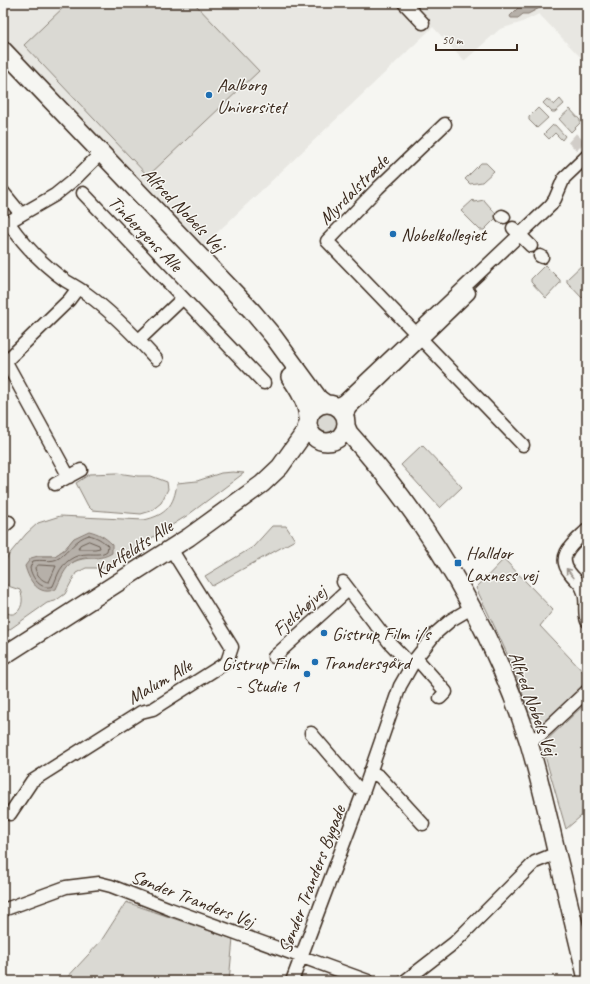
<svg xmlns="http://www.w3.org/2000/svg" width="590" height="984" font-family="Caveat,sans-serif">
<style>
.built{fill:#e8e7e2}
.green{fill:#dad9d3;stroke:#8a8278;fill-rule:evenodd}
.water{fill:#b6b0a9;stroke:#857a71}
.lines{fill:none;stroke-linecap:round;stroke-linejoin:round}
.shore{stroke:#6c6056;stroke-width:1}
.street-tunnel{stroke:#d1cdc8;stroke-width:12;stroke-dasharray:12 6;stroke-linecap:butt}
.street-casing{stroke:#3b2a1e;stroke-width:15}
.secondary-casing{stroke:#3b2a1e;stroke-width:20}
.street{stroke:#f6f6f2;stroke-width:12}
.secondary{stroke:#f6f6f2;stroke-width:17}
.oneway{stroke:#989088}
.poi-dot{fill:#1f6fb2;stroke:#f6f6f2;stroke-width:1.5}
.labels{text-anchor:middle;stroke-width:3;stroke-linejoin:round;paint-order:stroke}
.poi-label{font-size:19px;fill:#3b2a1e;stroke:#f6f6f2;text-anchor:start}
.street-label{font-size:19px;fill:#3b2a1e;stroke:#f6f6f2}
</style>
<rect width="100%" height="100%" fill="#f6f6f2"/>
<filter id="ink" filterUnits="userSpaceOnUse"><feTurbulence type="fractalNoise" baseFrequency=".025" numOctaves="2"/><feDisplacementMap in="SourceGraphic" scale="8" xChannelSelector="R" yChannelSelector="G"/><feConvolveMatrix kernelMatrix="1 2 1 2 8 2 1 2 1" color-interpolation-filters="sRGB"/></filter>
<g filter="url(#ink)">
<path class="built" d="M 3,3 L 587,3 L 587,64 L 539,14 L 520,23 L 500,29 L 464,61 L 433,27 L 203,246 L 3,38 Z"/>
<path class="green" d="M 68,3 L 194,3 L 259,71 L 148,176 L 24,45 Z
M 547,99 L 554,105 L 560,99 L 564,104 L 555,112 L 552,112 L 543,103 Z
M 538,108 L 548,118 L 537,128 L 529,120 L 529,117 Z
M 570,109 L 580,120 L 580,123 L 571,132 L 559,119 Z
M 553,125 L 555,125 L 565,136 L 562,140 L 555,133 L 549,139 L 544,134 Z
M 481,163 L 486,163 L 494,171 L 482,182 L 470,184 L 465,179 Z
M 473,200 L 474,202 L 484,200 L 498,216 L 484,230 L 480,230 L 461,211 Z
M 584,263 L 587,266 L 587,293 L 582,298 L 567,282 L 567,279 Z
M 545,265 L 560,280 L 560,283 L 546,298 L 531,282 L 531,279 Z
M316 423a11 11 0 1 1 22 0a11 11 0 1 1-22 0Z
M 422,445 L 462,487 L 440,508 L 401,465 Z
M 233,472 L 244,473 L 188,515 L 126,554 L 125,556 L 106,568 L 86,568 L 76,573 L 65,594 L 55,601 L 47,603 L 3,634 L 3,610 C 16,622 27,605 20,590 L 8,586 L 3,579 L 3,564 L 11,552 L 26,534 L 38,523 L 60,516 L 144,520 C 166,515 174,506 177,483 L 197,481 L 221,473 ZM 74,538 L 96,558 C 76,558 65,563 59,582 L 38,556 L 55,556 L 65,549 Z
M 117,473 L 138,476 L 151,476 L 167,482 L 168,489 L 161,503 L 151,511 L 141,514 L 92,510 L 88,506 L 76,483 L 90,474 Z
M 272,526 L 286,526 L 295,540 L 212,586 L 205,576 L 253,547 Z
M 504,559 L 553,610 L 540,626 L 587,676 L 587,687 L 541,731 L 536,717 L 530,718 C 518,672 496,630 476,588 Z
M 587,702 L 587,811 L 566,829 L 543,749 L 550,748 L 546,741 Z
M 126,902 L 233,939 L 229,981 L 64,981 L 101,941 Z"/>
<path class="water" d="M 515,3 L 549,3 L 528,14 L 523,14 L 518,18 L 511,18 L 510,16 L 519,7 Z
M 89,531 C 98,533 105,537 112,544 L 112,553 C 104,558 97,558 88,558 C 68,558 63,574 56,589 C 39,597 29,581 25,566 L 31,558 L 38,556 L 55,556 L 65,549 L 74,538 Z"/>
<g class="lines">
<path class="shore" d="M 89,535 C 97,537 102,540 108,546 L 107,551 C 102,555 95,554 88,554 C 75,554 63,562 58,574 C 56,578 55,582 53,586 C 41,591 32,578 30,568 L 33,561 C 41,559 52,563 59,558 C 70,551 75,539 89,535 Z
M 89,541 L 99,545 L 100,548 L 95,549 L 78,549 L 80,545 Z
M 39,565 L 56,566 L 49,582 C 42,582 36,574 35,568 Z"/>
<path class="street-tunnel" d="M 572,138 L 583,148"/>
<g class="street-casing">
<path id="street" d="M 404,3 L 423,23
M 445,124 L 378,188 L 327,241 L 523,445
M 3,192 L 21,214
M 83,193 L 264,383
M 502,216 L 504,217
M 8,222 C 24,245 43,265 66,281 C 73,285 80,289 87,294 C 113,313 135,336 156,359
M 3,225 L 55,195 L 76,178 L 101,153
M 513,228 L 531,246
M 540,256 L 542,257
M 139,340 L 183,298
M 6,362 L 69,477
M 3,364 L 69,300 L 78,288
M 335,406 L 344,401 L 551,205 L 555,199 L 564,178 L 587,156
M 345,417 L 350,408 L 469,293
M 55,484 L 81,470
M 3,527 L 9,522
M 587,530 C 575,542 555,555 570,573 C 574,579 581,583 583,590 C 588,600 583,611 587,621
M 343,582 L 389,642 L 411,665
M 274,657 L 348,590
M 416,658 L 446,692 L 440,698
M 311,733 L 357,787 L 364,790
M 528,742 L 540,735 L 587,691
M 370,771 L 380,777 L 423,824
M 10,814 L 32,781 L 141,712 L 153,709 L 227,662 L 232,647 L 171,549
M 3,910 L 66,887 L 99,883 L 111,886 L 170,909 L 368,981
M 292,981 L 364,790 L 400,686 L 416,658 L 436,633 L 451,620 L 473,607
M 405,981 L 454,943 L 535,862 L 557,853"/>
</g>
<g class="secondary-casing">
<path id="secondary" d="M 3,50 L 252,311 L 273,336 L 319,399 L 326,404
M 290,377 C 299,390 307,403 308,418
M308 423a19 19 0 1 1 38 0a19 19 0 1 1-38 0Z
M 346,426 L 349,433 C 430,523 492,627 529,743 C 539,777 547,811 555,846 C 566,890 576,934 587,979
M 3,656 L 189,537 L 262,484 L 280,467 L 305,432 L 307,425"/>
</g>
<use href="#street" class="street"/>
<use href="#secondary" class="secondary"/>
</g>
<defs><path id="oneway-shaft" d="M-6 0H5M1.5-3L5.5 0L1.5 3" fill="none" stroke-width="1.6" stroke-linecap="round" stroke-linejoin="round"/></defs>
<use class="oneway" href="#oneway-shaft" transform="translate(570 573) rotate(-130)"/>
</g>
<g class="poi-dot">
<circle cx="209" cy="95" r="4"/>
<circle cx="393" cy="234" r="4"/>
<rect x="454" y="559" width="8" height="8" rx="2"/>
<circle cx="324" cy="633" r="4"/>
<circle cx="315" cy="662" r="4"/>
<circle cx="307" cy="674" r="4"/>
</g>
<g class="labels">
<g class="poi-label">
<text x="217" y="91">Aalborg<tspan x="217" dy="22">Universitet</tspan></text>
<text x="401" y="241">Nobelkollegiet</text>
<text x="466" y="559">Halldor<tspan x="466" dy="22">Laxness vej</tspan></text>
<text x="332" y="640">Gistrup Film i/s</text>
<text x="323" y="669">Trandersgård</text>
<text x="299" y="670" text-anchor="end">Gistrup Film<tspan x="299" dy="22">- Studie 1</tspan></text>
</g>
<g class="street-label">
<text transform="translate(353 189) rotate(-45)" y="7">Myrdalstræde</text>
<text transform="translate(184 209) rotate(46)" y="7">Alfred Nobels Vej</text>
<text transform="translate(146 233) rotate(46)" y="7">Tinbergens Alle</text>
<text transform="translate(133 548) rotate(-33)" y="7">Karlfeldts Alle</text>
<text transform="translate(299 610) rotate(-42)" y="7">Fjelshøjvej</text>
<text transform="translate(159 681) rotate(-30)" y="7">Malum Alle</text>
<text transform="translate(534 703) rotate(70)" y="7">Alfred Nobels Vej</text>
<text transform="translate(311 879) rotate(-69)" y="7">Sønder Tranders Bygade</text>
<text transform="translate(193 898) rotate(21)" y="7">Sønder Tranders Vej</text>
</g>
</g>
<rect width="590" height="984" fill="none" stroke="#f6f6f2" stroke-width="16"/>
<rect x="8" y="8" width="574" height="968" fill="none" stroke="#3b2a1e" stroke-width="1.5" filter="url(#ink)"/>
<path d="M436 44v6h81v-6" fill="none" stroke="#3b2a1e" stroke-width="2"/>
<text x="442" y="44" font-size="12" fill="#3b2a1e" stroke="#f6f6f2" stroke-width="3" paint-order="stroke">50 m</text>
</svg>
